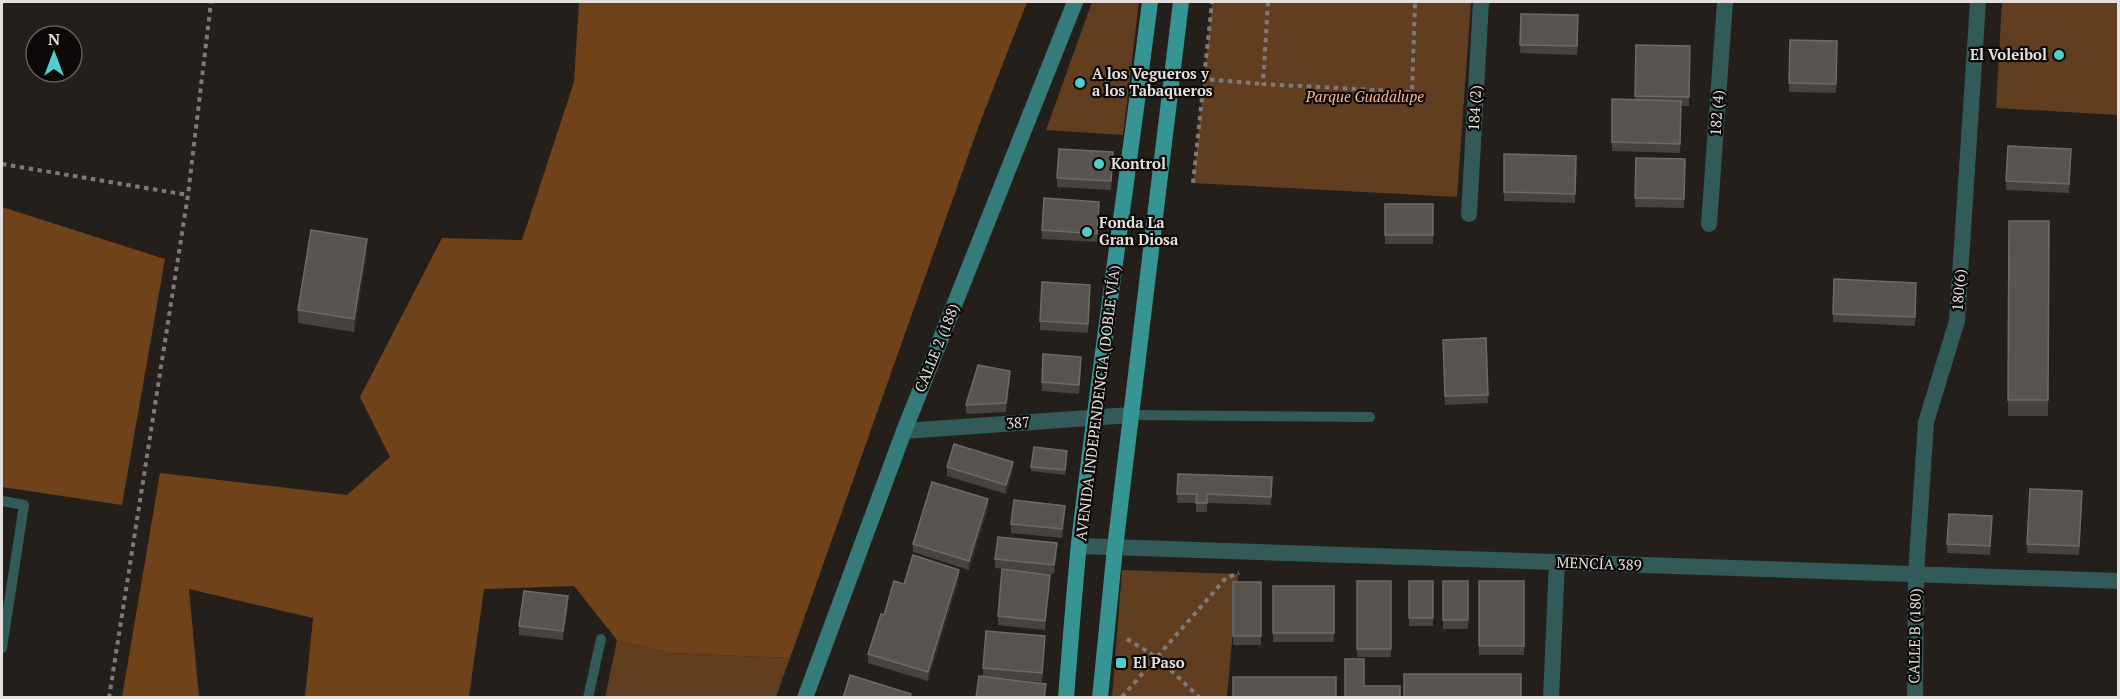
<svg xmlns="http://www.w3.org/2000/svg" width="2120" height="699" font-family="'PT Serif',serif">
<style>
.green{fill:#613e20}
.forest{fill:#6f421a}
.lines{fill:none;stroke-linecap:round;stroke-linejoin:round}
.path{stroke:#7f7a77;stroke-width:4;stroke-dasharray:4.5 4.5;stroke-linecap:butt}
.service{stroke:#315a59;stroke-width:10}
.minor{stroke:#315a59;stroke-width:16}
.secondary{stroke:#357b79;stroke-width:16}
.primary{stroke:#369492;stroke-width:16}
.wall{fill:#48433f}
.shaded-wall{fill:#322d29}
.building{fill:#595450;stroke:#6e6a66;stroke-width:1.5}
.poi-dot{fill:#53cdca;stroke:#0c0908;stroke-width:2}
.labels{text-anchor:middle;stroke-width:4.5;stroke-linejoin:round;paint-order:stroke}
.poi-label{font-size:15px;font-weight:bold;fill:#e4e0de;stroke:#0c0908;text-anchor:start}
.park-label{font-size:15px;font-style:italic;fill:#fab680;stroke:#0c0908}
.street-label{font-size:15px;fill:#e4e0de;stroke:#0c0908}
</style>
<rect width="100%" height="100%" fill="#241f1b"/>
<path class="green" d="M 1092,2 L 1139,2 L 1123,135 L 1046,130 Z
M 1212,2 L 1471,2 L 1457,197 L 1193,183 Z
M 2002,2 L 2118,2 L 2118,115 L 1996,108 Z
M 1122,570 L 1238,574 L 1227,697 L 1112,698 Z
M 617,640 L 670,653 L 790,658 L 776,697 L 605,698 Z"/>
<path class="forest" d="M 579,2 L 1027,2 L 979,125 L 790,658 L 670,653 L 617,640 L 574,586 L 484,589 L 469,697 L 305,697 L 313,618 L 189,589 L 199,697 L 122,697 L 160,473 L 347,495 L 390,457 L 360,397 L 442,238 L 522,240 L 574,82 Z
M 2,207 L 165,259 L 122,505 L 2,487 Z"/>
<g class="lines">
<path class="path" d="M 1268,2 L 1263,84 L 1412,92 L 1415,2
M 1192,78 L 1263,84
M 2,164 L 188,195
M 1193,183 L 1212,2
M 1127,639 L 1158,658 L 1200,698
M 1122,697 L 1226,578 L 1239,573
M 109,698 L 188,195 L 211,2"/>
<path class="service" d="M 1131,415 L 1370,417
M 2,501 L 24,505 L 2,648
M 588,698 L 601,639"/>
<path class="minor" d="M 1469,214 L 1481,2
M 1709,224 L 1725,2
M 904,431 L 1131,415
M 1079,546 L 2118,581
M 1551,698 L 1557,562
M 1915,698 L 1916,574 L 1926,422 L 1957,321 L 1978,2"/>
<path class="secondary" d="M 805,698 L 904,431 L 1075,2"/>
<path class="primary" d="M 1066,698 C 1070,646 1074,595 1079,543 C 1100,362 1127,182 1150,2
M 1100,698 L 1115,548 L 1181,2"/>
</g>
<path class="wall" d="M 1521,14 L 1578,15 L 1577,55 L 1520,53 Z
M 1790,40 L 1837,41 L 1836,93 L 1789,92 Z
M 1636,45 L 1690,46 L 1689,106 L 1681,106 L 1680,153 L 1612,151 L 1612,99 L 1635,100 Z
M 2071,149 L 2069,193 L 2006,190 L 2006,181 Z
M 1504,154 L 1576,156 L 1575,203 L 1504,201 Z
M 1636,158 L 1685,159 L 1684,208 L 1635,207 Z
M 1113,161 L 1111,190 L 1057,187 L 1057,178 Z
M 1385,204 L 1433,204 L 1433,244 L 1385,244 Z
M 1099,211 L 1097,242 L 1042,239 L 1042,230 Z
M 2009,221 L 2049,221 L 2048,416 L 2008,416 Z
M 367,252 L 354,332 L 298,323 L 298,310 Z
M 1916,292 L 1915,326 L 1833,322 L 1833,314 Z
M 1090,294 L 1088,333 L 1040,330 L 1040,321 Z
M 1486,338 L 1488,403 L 1445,405 L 1443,340 Z
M 1081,366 L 1079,394 L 1042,391 L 1042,382 Z
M 1010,380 L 1006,412 L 966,414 L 966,405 Z
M 1067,455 L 1065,475 L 1031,471 L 1031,467 Z
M 947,467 L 1013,471 L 1006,494 L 947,476 Z
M 1178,474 L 1272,477 L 1271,505 L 1207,503 L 1207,512 L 1196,512 L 1196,503 L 1177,503 Z
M 2082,500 L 2079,555 L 2027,553 L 2027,544 Z
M 988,508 L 969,570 L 913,552 L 913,544 Z
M 1065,514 L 1062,538 L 1011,533 L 1011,524 Z
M 1992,525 L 1990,555 L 1947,553 L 1947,544 Z
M 1057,552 L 1054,574 L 995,568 L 995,559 Z
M 959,579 L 928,681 L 868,663 L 868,654 L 884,615 L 904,584 Z
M 1357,581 L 1391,581 L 1391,657 L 1357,657 Z
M 1409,581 L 1433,581 L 1433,626 L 1409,626 Z
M 1443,581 L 1468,581 L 1468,629 L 1443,629 Z
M 1479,581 L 1524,581 L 1524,655 L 1479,655 Z
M 1233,582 L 1261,582 L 1261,645 L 1233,645 Z
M 1050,584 L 1045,630 L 998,625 L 998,616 Z
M 1273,586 L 1334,586 L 1334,642 L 1273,642 Z
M 568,605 L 563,640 L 519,635 L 519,626 Z
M 1045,645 L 1042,682 L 999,678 L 1046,693 L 983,676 L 983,668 Z"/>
<path class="shaded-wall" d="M 367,239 L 367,252 L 354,332 L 354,319 Z
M 1010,371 L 1010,380 L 1006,412 L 1006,403 Z
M 1013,462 L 1013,471 L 1006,494 L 1006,485 Z
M 988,499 L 988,508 L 969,570 L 969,561 Z
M 1065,506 L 1065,514 L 1062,538 L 1062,529 Z
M 1057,543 L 1057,552 L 1054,574 L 1054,565 Z
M 959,570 L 959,579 L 928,681 L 928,672 Z
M 1050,575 L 1050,584 L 1045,630 L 1045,621 Z
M 568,596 L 568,605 L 563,640 L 563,631 Z
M 1045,636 L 1045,645 L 1042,682 L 1042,673 Z"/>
<path class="building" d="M 1521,14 L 1578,15 L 1577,46 L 1520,45 Z
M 1790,40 L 1837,41 L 1836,84 L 1789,83 Z
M 1636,45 L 1690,46 L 1689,97 L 1635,96 Z
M 1612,99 L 1681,101 L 1680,144 L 1612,142 Z
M 2008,146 L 2071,149 L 2069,184 L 2006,181 Z
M 1059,149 L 1113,152 L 1111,181 L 1057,178 Z
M 1504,154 L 1576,156 L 1575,194 L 1504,192 Z
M 1636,158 L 1685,159 L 1684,199 L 1635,198 Z
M 1044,198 L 1099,202 L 1097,234 L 1042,230 Z
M 1385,204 L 1433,204 L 1433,235 L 1385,235 Z
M 2009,221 L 2049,221 L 2048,400 L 2008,400 Z
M 311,230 L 367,239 L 354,319 L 298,310 Z
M 1834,279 L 1916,283 L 1915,317 L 1833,314 Z
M 1042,282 L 1090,285 L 1088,324 L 1040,321 Z
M 1486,338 L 1488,395 L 1445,396 L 1443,340 Z
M 1043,354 L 1081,357 L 1079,385 L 1042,382 Z
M 978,365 L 1010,371 L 1006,403 L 966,405 Z
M 954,444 L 1013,462 L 1006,485 L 947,467 Z
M 1034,447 L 1067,451 L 1065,470 L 1031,467 Z
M 1178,474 L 1272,477 L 1271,497 L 1207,494 L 1207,503 L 1196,503 L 1197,494 L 1177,494 Z
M 932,482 L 988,499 L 969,561 L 913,544 Z
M 2030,489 L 2082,491 L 2079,546 L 2027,544 Z
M 1014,500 L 1065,506 L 1062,529 L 1011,524 Z
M 1949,514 L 1992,516 L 1990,546 L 1947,544 Z
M 998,537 L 1057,543 L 1054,565 L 995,559 Z
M 913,555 L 959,570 L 928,672 L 868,654 L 881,614 L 884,615 L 894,581 L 904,584 Z
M 1002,569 L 1050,575 L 1045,621 L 998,616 Z
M 1357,581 L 1391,581 L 1391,649 L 1357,649 Z
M 1409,581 L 1433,581 L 1433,618 L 1409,618 Z
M 1443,581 L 1468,581 L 1468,620 L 1443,620 Z
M 1479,581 L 1524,581 L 1524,646 L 1479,646 Z
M 1233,582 L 1261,582 L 1261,636 L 1233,636 Z
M 1273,586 L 1334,586 L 1334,633 L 1273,633 Z
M 524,591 L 568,596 L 563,631 L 519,626 Z
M 986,631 L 1045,636 L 1042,673 L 983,668 Z
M 1345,659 L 1364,659 L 1364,686 L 1400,686 L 1400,698 L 1345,698 Z
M 1404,674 L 1521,674 L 1521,698 L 1404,698 Z
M 850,675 L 911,694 L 910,698 L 843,698 Z
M 979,676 L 1046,684 L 1044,698 L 976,698 Z
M 1233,677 L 1336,677 L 1336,698 L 1233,698 Z"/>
<g class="poi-dot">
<circle cx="2059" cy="55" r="6"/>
<circle cx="1080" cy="83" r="6"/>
<circle cx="1099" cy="164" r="6"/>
<circle cx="1087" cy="232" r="6"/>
<rect x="1115" y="657" width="12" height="12" rx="3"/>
</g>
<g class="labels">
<g class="poi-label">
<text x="2047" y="60" text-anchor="end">El Voleibol</text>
<text x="1092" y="79">A los Vegueros y<tspan x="1092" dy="17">a los Tabaqueros</tspan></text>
<text x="1111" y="169">Kontrol</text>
<text x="1099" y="228">Fonda La<tspan x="1099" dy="17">Gran Diosa</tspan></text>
<text x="1133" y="668">El Paso</text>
</g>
<g class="park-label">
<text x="1365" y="102">Parque Guadalupe</text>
</g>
<g class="street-label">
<text transform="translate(1475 108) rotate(-87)" y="5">184 (2)</text>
<text transform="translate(1717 113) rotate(-86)" y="5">182 (4)</text>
<text transform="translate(1959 290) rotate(-86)" y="5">180(6)</text>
<text transform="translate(937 348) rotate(-68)" y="5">CALLE 2 (188)</text>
<text transform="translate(1098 403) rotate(-83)" y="5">AVENIDA INDEPENDENCIA (DOBLE VÍA)</text>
<text transform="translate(1018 423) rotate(-4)" y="5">387</text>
<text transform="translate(1599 564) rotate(2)" y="5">MENCÍA 389</text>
<text transform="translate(1915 636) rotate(-89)" y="5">CALLE B (180)</text>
</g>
</g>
<rect width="2120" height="699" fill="none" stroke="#e4e0de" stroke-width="6"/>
<g transform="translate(54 54)"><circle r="28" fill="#0c0908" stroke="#625f5e" stroke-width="1.5"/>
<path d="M0-4.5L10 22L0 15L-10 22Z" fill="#53cdca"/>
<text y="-9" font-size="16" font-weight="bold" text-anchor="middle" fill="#e4e0de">N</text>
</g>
</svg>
